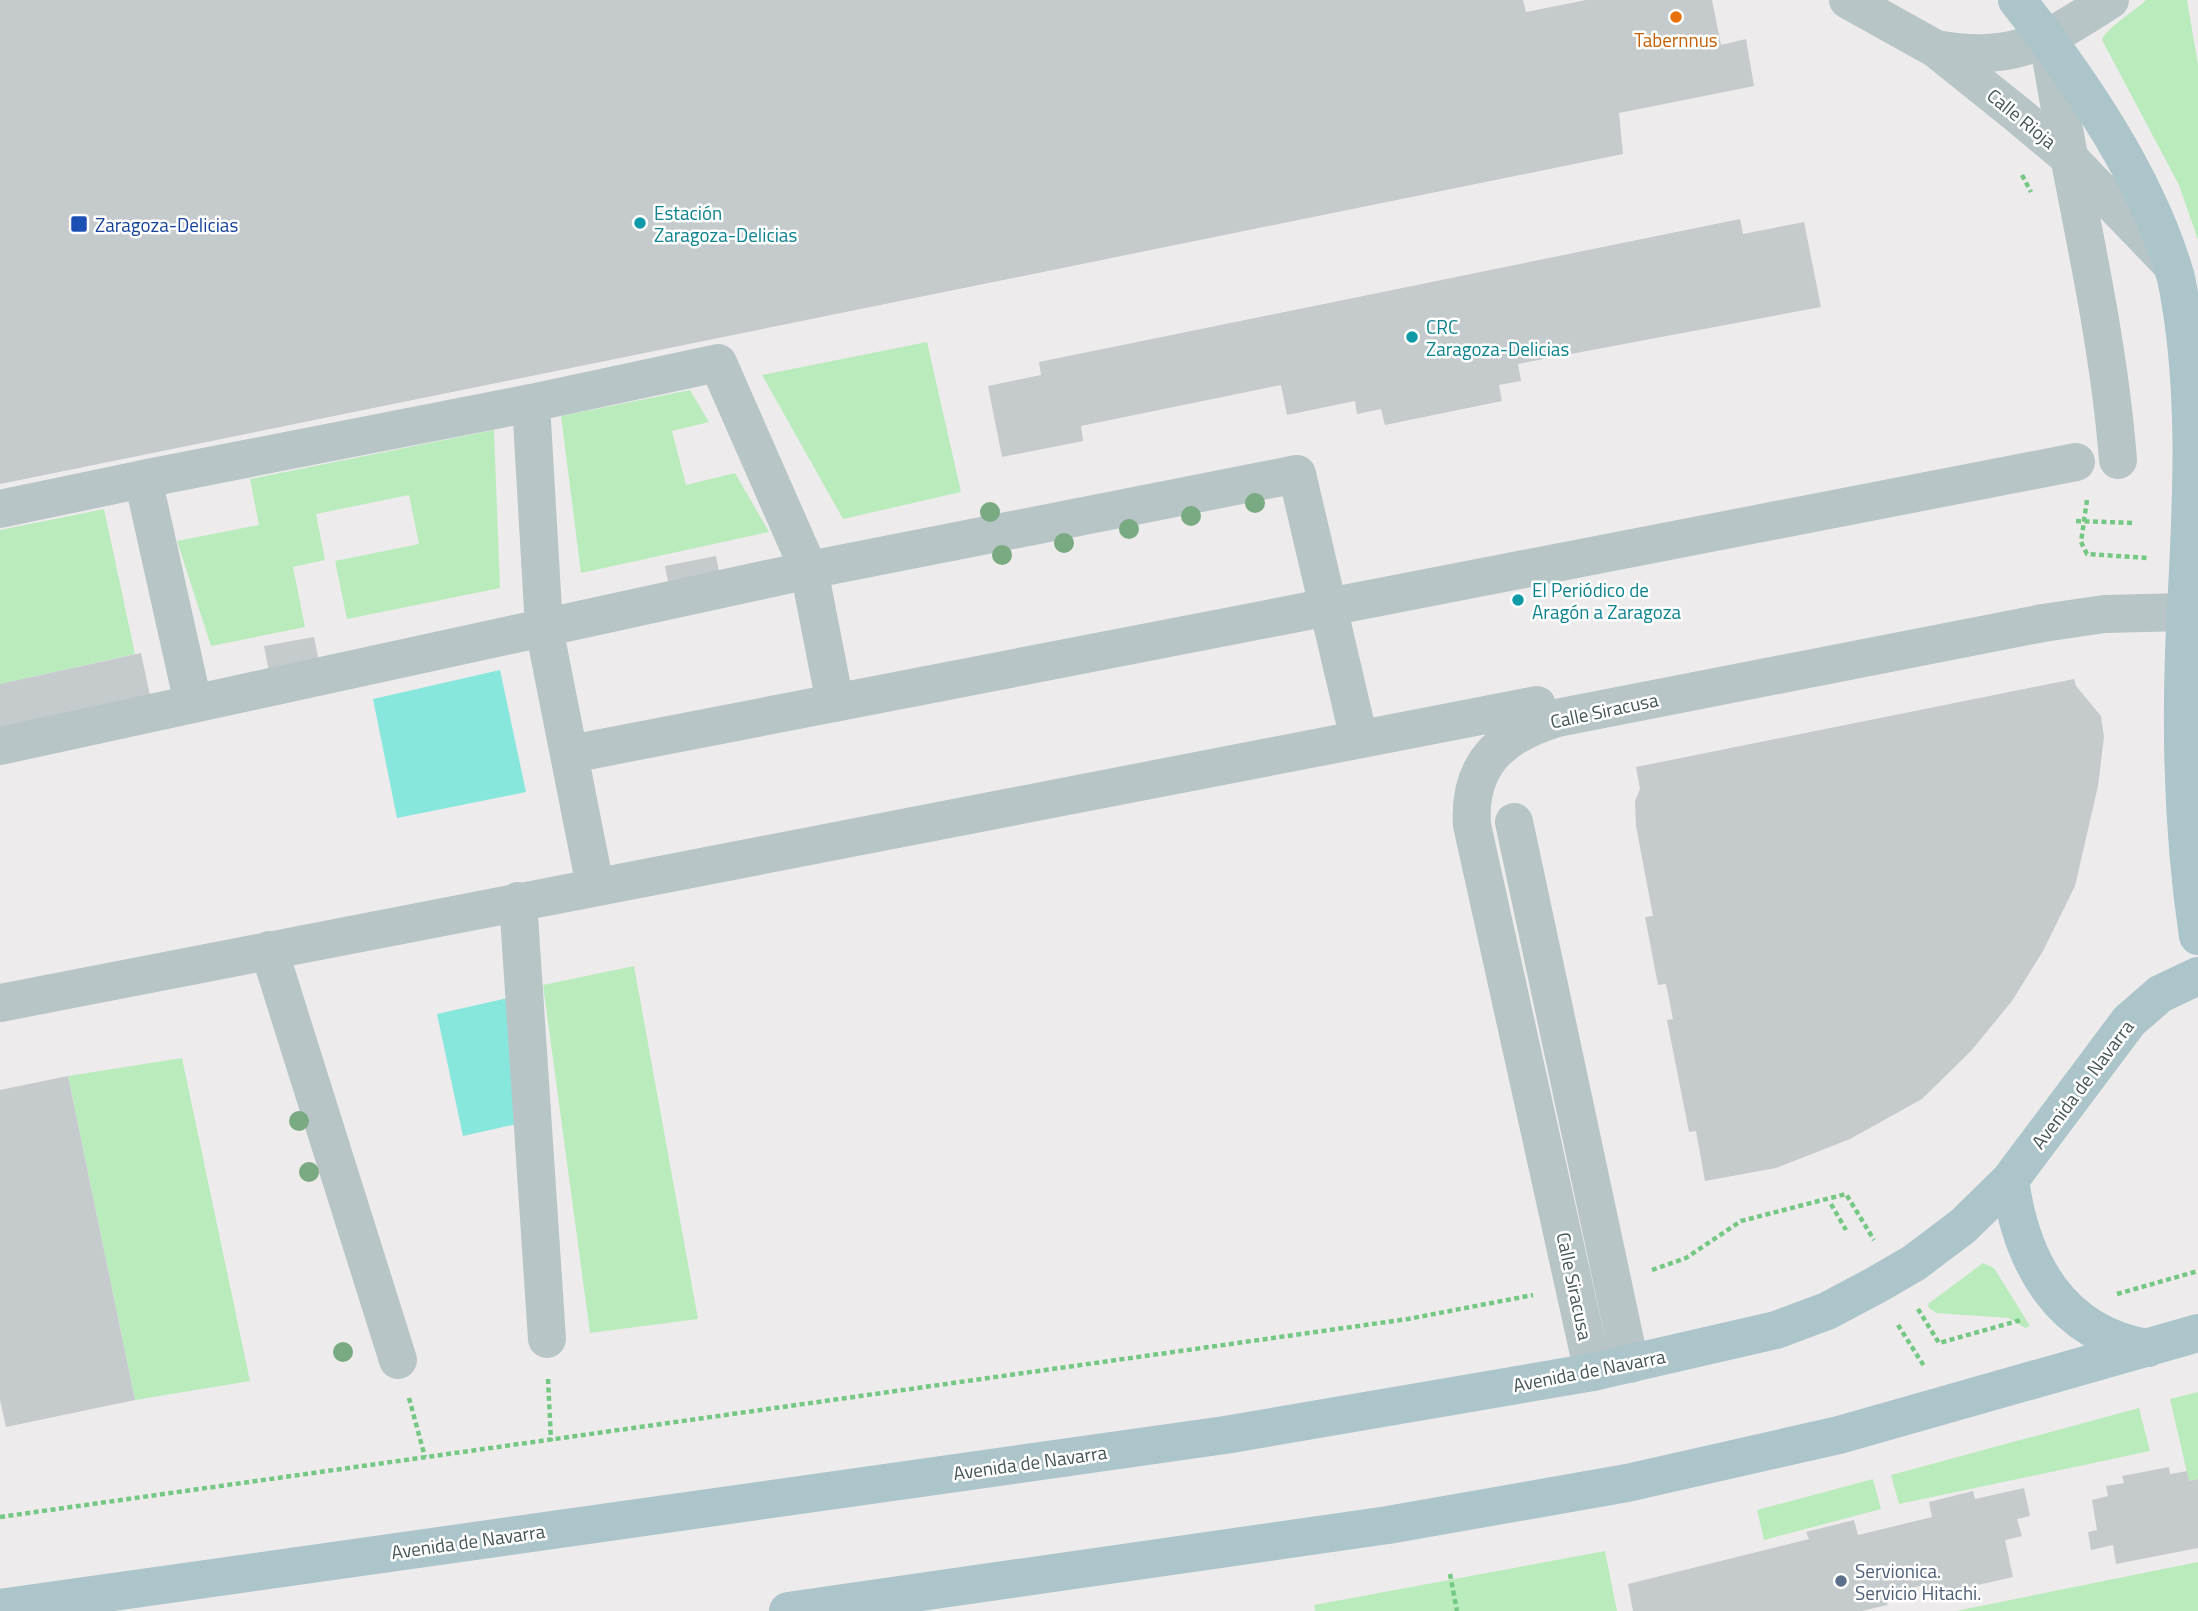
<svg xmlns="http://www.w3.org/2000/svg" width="2198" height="1611" viewBox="0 0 2198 1611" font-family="'Titillium Web',sans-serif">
	<rect width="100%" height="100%" fill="#eeebec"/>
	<!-- green -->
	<path fill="#baebbd" d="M2146,0h41l11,65v175l-19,-55 -77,-145c3,-11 33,-29 44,-40z
		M927,342l34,150 -118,27 -81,-144z
		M690,390l19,32 -37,9 14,54 49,-12 34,59 -188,41 -20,-157z
		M494,430l6,158 -153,31 -12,-58 84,-17 -10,-49 -93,19 9,46 -32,7 12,60 -94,19 -34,-105 82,-16 -9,-46z
		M104,509l31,145 -135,30v-154z
		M634,966l64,353 -108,14 -47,-348z
		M182,1058l68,323 -115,19 -67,-324z
		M1983,1263l11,5 36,58 -5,2 -16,-10 -73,-5 -7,-5 -1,-4z
		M2198,1392v87l-9,2 -19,-82z
		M2139,1408l11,43 -251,53 -8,-29z
		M1873,1479l8,30 -117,31 -7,-30z
		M1605,1551l12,60h-302l-1,-6z
		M2198,1562v49h-242z"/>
	<!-- water -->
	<path fill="#88e7dc" d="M500,670l26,122 -129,26 -24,-119z
		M521,995l5,127 -63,14 -26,-122z"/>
	<!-- building -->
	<path fill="#c5cacd" d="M0,0h1523l3,12 60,-12h126l9,45 25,-6 8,47 -135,27 4,41 -1623,330z
		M1740,219l3,15 61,-12 17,85 -303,57 3,17 -22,4 3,16 -117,24 -4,-16 -24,5 -2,-13 -68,14 -6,-30 -200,41 2,15 -81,16 -14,-71 53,-11 -2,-13z
		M716,556l6,31 -51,10 -6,-31z
		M314,637l6,30 -50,10 -6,-31z
		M141,653l10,47 -151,33v-49z
		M2074,679l2,7 25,30 3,21 -6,49 -23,100 -32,65 -31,50 -41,50 -49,48 -72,40 -74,29 -71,13 -9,-50 -7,1 -22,-112 6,-1 -7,-35 -8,1 -13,-68 8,-1 -17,-90 -1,-25 5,-12 -4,-22z
		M68,1076l67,324 -129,27 -6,-27v-310z
		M2169,1467l1,7 17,-3 2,10 9,-2v69l-82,16 -3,-19 -22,5 -3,-18 9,-2 -5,-30 16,-4 -2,-10 18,-3 -2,-7z
		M2024,1488l6,28 -13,3 5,17 -17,4 8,37 -83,19 -10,-10 -29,7 -4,12 -25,6h-229l-5,-27 181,-45 -3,-7 48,-12 4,15 74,-18 -3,-15 44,-11 2,8z"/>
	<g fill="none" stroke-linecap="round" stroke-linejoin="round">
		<!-- path -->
		<path stroke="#74c883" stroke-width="4.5" stroke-dasharray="5 3.5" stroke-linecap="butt" d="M2022,175l9,17
			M2087,500l-6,42 6,12 61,4
			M2076,521l59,2
			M1831,1204l15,26
			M1652,1270l34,-12 55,-37 105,-27 28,46
			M2117,1294l81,-23
			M1918,1309l21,34 82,-23
			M1898,1325l26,41
			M548,1379l3,62
			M409,1398l16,59
			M0,1517l1408,-198 125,-24
			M1450,1574l7,37"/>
		<!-- minor -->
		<path stroke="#b7c5c7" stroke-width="38" d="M1848,0l88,49 81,65 49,41 106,110
			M2048,39c22,141 59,279 70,421
			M1936,49c80,15 110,-9 174,-49
			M531,403l187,-40 91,207 26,133
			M143,479l388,-76 13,225 51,258
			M0,509l143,-30 50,224
			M0,746l809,-176 488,-96 62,265
			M571,754l1505,-292
			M1514,822l116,542
			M518,901l29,438
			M269,950l129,410
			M0,1003l1537,-298
			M1593,1372l-121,-547c-4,-61 29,-90 85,-107l486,-95 61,-9 82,-2"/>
		<!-- major -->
		<path stroke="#abc5ca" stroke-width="38" d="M2017,0c63,80 131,179 159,278 22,107 16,222 10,331 -6,108 -4,220 12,327
			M2010,1180c11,82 50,154 138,168
			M0,1608l1225,-173 368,-63 183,-42 51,-19 49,-26 38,-22 49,-37 47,-46 119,-159 31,-27 38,-18
			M788,1611l600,-86 239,-42 212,-48 359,-102"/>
	</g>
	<!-- trees -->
	<g fill="#79aa81">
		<circle cx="1255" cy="503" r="10"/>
		<circle cx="990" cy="512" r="10"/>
		<circle cx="1191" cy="516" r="10"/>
		<circle cx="1129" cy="529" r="10"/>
		<circle cx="1064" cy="543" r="10"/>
		<circle cx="1002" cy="555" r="10"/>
		<circle cx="299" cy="1121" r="10"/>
		<circle cx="309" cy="1172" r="10"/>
		<circle cx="343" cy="1352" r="10"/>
	</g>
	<!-- markers -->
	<circle fill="#e8710a" stroke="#fff" stroke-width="2.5" cx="1676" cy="17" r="7"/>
	<g fill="#0f9aa8" stroke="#fff" stroke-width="2.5">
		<circle cx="640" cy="223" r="7"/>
		<circle cx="1412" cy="337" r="7"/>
		<circle cx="1518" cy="600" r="7"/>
	</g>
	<rect fill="#1a4fb4" stroke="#fff" stroke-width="2.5" x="70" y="215" width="18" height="18" rx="3.5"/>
	<circle fill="#5c6f8a" stroke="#fff" stroke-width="2.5" cx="1841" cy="1581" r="7"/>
	<g text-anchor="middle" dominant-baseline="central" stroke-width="5" stroke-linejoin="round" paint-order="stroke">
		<!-- food labels -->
		<g font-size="19" fill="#c56008" stroke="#fff">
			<text x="1676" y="39">Tabernnus</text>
		</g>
		<!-- street labels -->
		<g font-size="19" fill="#455557" stroke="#fff">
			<text transform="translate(2022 118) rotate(39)">Calle Rioja</text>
			<text transform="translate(1604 710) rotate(-12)">Calle Siracusa</text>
			<text transform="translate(2082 1084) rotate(-53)">Avenida de Navarra</text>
			<text transform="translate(1575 1286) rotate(78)">Calle Siracusa</text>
			<text transform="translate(1589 1370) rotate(-11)">Avenida de Navarra</text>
			<text transform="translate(1030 1462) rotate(-8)">Avenida de Navarra</text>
			<text transform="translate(468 1541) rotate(-8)">Avenida de Navarra</text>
		</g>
		<!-- culture labels -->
		<g font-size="19" fill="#0d838f" stroke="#fff" text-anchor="start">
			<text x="654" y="212">Estación<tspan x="654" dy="22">Zaragoza-Delicias</tspan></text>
			<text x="1426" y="326">CRC<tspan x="1426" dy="22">Zaragoza-Delicias</tspan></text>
			<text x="1532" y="589">El Periódico de<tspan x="1532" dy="22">Aragón a Zaragoza</tspan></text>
		</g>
		<!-- transit labels -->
		<g font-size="19" fill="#164399" stroke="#fff" text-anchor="start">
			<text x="95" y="224">Zaragoza-Delicias</text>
		</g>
		<!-- service labels -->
		<g font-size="19" fill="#4e5e75" stroke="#fff" text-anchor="start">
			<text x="1855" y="1570">Servionica.<tspan x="1855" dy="22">Servicio Hitachi.</tspan></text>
		</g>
	</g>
</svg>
